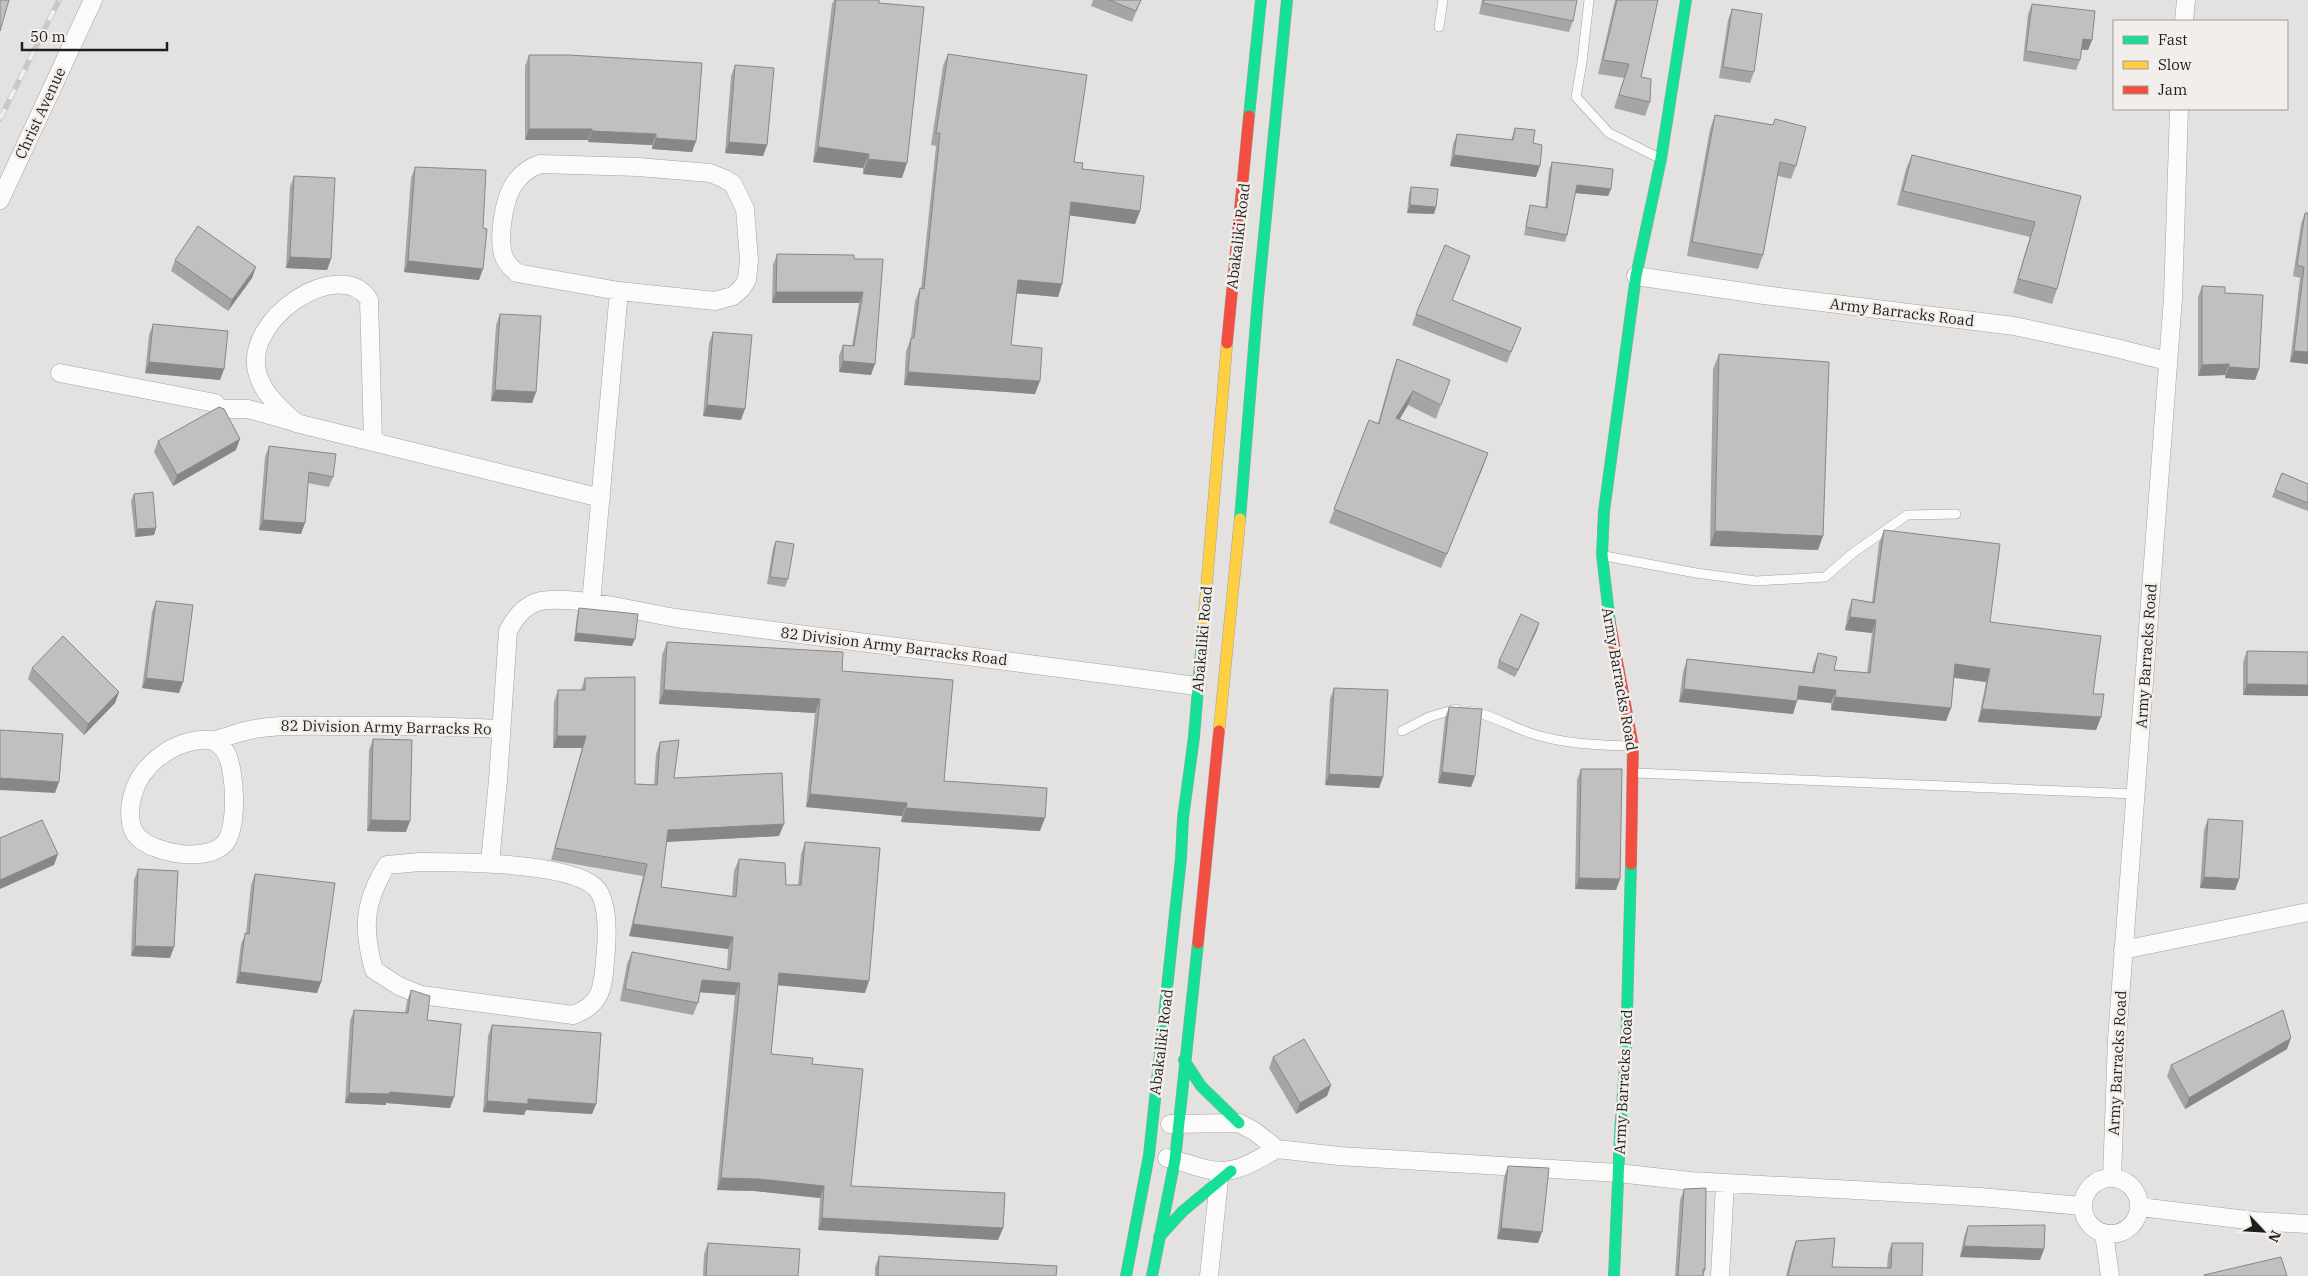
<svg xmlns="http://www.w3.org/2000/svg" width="2308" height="1276" viewBox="0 0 2308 1276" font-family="'IBM Plex Serif',serif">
	<rect width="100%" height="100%" fill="#e4e2e0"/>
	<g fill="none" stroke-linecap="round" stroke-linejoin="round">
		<!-- lane casing -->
		<g stroke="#a4a2a1" stroke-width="10">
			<path id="lane" d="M1589,0l-7,62 -6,35 33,36 50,25
				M1439,27l4,-27
				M1605,556l91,17 60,8 69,-4 28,-24 54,-38 49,-1
				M1472,711c21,5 38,15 58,22 33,11 66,12 100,13
				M1402,731l27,-14 27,-8
				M1636,773l499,21"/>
		</g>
		<!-- street casing -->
		<g stroke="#a4a2a1" stroke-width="19">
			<path id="street" d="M2184,21l2,-21
				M540,164l98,3 72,6 15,6 8,5 12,25 4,51 -2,20 -6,9 -8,7 -18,5 -96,-10 -102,-18c-6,-5 -12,-11 -14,-19 -5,-19 1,-60 15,-75 6,-8 14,-12 22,-15z
				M0,200l93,-200
				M1636,276l128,19 250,31 98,21 55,14
				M60,373l155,30 5,6h28l43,12
				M373,440l-4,-140c-27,-46 -129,19 -111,75 6,20 23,34 38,48l305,75
				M591,603l28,-312
				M214,741c4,3 8,6 11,10 11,17 13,77 0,92 -17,20 -71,11 -87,-6 -10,-9 -9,-31 -5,-43 8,-29 38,-51 67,-54 5,-1 10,1 15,0 13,-3 26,-9 40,-11 27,-5 55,-3 83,-3 54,-1 108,0 163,3
				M420,862c38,0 148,0 175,25 15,14 12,55 10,74 -2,27 -4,44 -32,54l-152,-20 -22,-9 -25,-16c-12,-41 -10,-69 13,-105z
				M490,862l8,-82 10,-149c7,-13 15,-24 29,-29 28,-9 108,11 139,16l521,68
				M2123,950l185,-38
				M1170,1124l69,-1 15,8 23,18 62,7 279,17 72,8 290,16 102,9
				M1167,1158c24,5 47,19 72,10 13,-4 26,-13 38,-19
				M2112,1177l5,-138 56,-741 6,-189
				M2083 1206a28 28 0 1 1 56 0a28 28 0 1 1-56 0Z
				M2140,1207l115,14 53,3
				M2104,1233l6,43
				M1209,1276l10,-96
				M1720,1276l5,-93"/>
		</g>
		<!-- fast casing -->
		<g stroke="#a4a2a1" stroke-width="12">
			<path id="fast" d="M1249,116l12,-116
				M1240,519l18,-221 29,-298
				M1610,623l-8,-68 2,-44 32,-235 25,-117 25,-159
				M1184,1060l17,26 38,37
				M1159,1237l24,-26 48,-40
				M1126,1276l23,-121 32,-297 2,-40 11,-81 9,-109
				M1152,1276l23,-116 23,-217
				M1614,1276l6,-143 6,-81 5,-188"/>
		</g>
		<!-- slow casing -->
		<g stroke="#a4a2a1" stroke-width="12">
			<path id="slow" d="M1203,628l24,-285
				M1219,731l21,-212"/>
		</g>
		<!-- jam casing -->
		<g stroke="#a4a2a1" stroke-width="12">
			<path id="jam" d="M1227,343l22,-227
				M1610,623l23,123 -2,118
				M1198,943l21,-212"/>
		</g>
		<!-- lane -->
		<use href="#lane" stroke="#fbfbfa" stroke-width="9"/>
		<!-- street -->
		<use href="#street" stroke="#fbfbfa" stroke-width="18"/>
		<!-- fast -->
		<use href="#fast" stroke="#16e098" stroke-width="11"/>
		<!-- slow -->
		<use href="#slow" stroke="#ffcf43" stroke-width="11"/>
		<!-- jam -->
		<use href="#jam" stroke="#f24e42" stroke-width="11"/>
		<!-- rail casing -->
		<g stroke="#c9c8c8" stroke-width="5.5">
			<path id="rail" d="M0,119l59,-119"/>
		</g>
		<!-- rail -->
		<use href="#rail" stroke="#f2eeec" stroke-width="4" stroke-dasharray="11" stroke-linecap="butt"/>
	</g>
	<!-- wall -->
	<path fill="#a7a5a4" d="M834,0h45v3l23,175 -39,-4v-6l-50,-6 19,-158z
		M1093,0h48l-9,22 -41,-16z
		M1482,0h95l-4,21 -4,11 -90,-18z
		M1615,0h43l-17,77 9,25 -5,14 -31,-8 10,-30 -26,-4z
		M2032,4l60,36 -4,10h-7l-1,10 -4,10 -53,-9 5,-47z
		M1732,9l22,63 -4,11 -31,-5 9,-58z
		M948,54l126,108 66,49 -5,13 -65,-9 -8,69 -4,13 -42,-4 -5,52 24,49 -131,-9 2,-34 5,-13 4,-37 5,-13 1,1 15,-143 -5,-1 12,-79z
		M529,55l167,86 -4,11 -40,-3v-4l-64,-3v-2h-63v-74z
		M735,65l32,80 -4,11 -38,-3 6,-77z
		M1715,115l58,10 2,-6 21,47 -5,13 -13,-3 -15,79 -5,14 -71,-13 23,-127z
		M1515,128l18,15 3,34 -86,-11 3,-22 4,-10 54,6z
		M1912,155l169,41 -24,93 -5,15 -39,-11 17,-56 -133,-32 9,-36z
		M1552,162l59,27 -3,7 -33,-3 -8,42 -2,7 -41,-7 4,-22 2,-8 15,3 4,-38z
		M415,167l64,113 -75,-8 7,-94z
		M294,176l37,83 -4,11 -41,-2 4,-81z
		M1411,187l25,20 -2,7 -27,-1 2,-19z
		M2305,213l3,151 -18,-2 10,-84 -7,-2 8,-52z
		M777,254l77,5h29l-12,116 -32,-3v-16l4,-11 9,1 7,-43h-87l1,-38z
		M175,260l77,18 -24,33 -57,-40z
		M1466,267l-14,33 69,28 -14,35 -95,-38 4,-11z
		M2202,286l57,83 -4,11 -30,-2v-3l-27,1v-79z
		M500,314l36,78 -4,11 -41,-2 5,-76z
		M153,324l71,45 -4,11 -75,-7 4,-38z
		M713,332l28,88 -38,-4 6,-73z
		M1719,354l99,196 -108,-4 3,-177z
		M1397,359l53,21 -14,39 -28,-14 -8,14 83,48 -42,101 -112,-45 40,-103 9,3 14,-50z
		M158,441l78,9 -63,36 -19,-34z
		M269,446l64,31 -4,10 -21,-4 -7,51 -42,-4 6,-73z
		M2282,473l26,11v27l-36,-14z
		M134,494l22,34 -2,7 -19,2 -4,-36z
		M1884,530l106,92 103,72 8,23 -5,13 -118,-8 8,-40 -32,-4 -3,30 -5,13 -115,-11v-7l-34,-4 -4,15 -114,-12 4,-30 4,-13 125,13 1,-6 5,-13 16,17 33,3 5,-40 -27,-3 3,-18 4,-13 20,3 7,-59z
		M776,541l12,38 -3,8 -18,-3 6,-36z
		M156,601l23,92 -37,-5 10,-76z
		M579,608l53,38 -58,-5 3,-25z
		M1537,630l-22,47 -18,-9 2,-7z
		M667,642l175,29 102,110 96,50 -139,-9 1,-6 -96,-9 9,-94 -156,-9 3,-49z
		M2247,651l61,1v44l-65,-1v-33z
		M32,668l87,24 -4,11 -31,32 -56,-56z
		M585,678l50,106 19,1 2,-31 4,-12 14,36 105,58 -113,6 -5,45 71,9 2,-25 5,-12 47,26h12l3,-31 4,-12 60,151 -87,-8 -7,69 41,10 39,122 152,42 -5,12 -180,-10 2,-32 -66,-7 -37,-1 18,-195 -35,-3 -2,11 -5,12 -73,-14 7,-37 5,-12 95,18 1,-21 -99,-13 14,-60 -92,-16 31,-112h-29l1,-46 4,-12h23z
		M1334,688l49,89 -4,11 -54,-3 5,-86z
		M1449,707l26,69 -4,11 -33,-4 7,-65z
		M373,739l33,93 -39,-1 2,-81z
		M1581,769l39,110 -4,11 -41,-1 2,-109z
		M2208,819l31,60 -4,11 -35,-2 4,-58z
		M138,869l32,89 -39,-2 3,-76z
		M255,874l66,108 -4,11 -81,-10 5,-39 5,-11 5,-48z
		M411,990l16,30 23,88 -64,-5v2l-41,-2 5,-82 4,-11 51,3 2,-12z
		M492,1025l104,79 -4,10 -66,-4 -2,5 -41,-3 5,-76z
		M2287,1049l-102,60 -18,-33 4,-11z
		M1273,1057l58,28 -4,11 -31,18 -27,-46z
		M1508,1166l30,77 -41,-4 7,-62z
		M1684,1189l21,81 -2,6h-28l5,-76z
		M1968,1226l76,23 -4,11 -80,-3 4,-20z
		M1796,1241l36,26 55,1 1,-14 4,-11 30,33h-136l6,-24z
		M708,1243l90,33h-95l1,-22z
		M879,1256l177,20h-181v-9z"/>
	<!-- shaded-wall -->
	<path fill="#888686" d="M2083,39l9,1 -4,10 -8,-1z
		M529,129h63l-4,11h-63z
		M592,131l64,3 -4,11 -64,-3z
		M656,138l40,3 -4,11 -40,-3z
		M729,142l38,3 -4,11 -38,-3z
		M818,147l51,7 -6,14 -50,-6z
		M1454,155l86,11 -4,11 -86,-11z
		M868,159l39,4 -5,15 -39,-4z
		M1577,185l34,4 -3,7 -34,-3z
		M1071,202l69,9 -5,13 -69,-9z
		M1410,205l26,2 -2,7 -27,-1z
		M290,257l41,2 -4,11 -41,-2z
		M408,261l75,8 -4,11 -75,-8z
		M256,267l-4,11 -24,33 4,-11z
		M1018,280l44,4 -4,13 -45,-4z
		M776,292h87l-4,11h-87z
		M2294,351l14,1v12l-18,-2z
		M843,361l32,3 -4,11 -32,-3z
		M149,362l75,7 -4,11 -75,-7z
		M2229,364l-4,11 -27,1 4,-11z
		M2229,367l30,2 -4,11 -30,-2z
		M908,372l132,9 -5,13 -131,-9z
		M495,390l41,2 -4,11 -41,-2z
		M1413,391l-5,14 -17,27 5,-14z
		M707,405l38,4 -4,11 -38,-4z
		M240,439l-4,11 -63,36 4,-11z
		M1488,453l-5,14 -42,101 6,-14z
		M263,520l42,3 -4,11 -42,-4z
		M156,528l-2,7 -19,2 2,-8z
		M1715,531l108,5 -5,14 -108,-4z
		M1850,617l26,3 -4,13 -27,-3z
		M1539,623l-2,7 -22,47 3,-7z
		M576,633l59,6 -3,7 -58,-5z
		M1955,664l35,5 -4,13 -35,-5z
		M146,678l37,4 -4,11 -37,-5z
		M2247,684l61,1v11l-65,-1z
		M1799,686l37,4 -5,13 -37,-4z
		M1684,689l113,12 -4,13 -114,-12z
		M664,690l156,9 -5,14 -156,-9z
		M119,692l-4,11 -31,32 4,-11z
		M1835,697l116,11 -5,13 -115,-11z
		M1982,709l119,8 -5,13 -118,-8z
		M557,736h29l-4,12h-29z
		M1442,772l33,4 -4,11 -33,-4z
		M1329,774l54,3 -4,11 -54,-3z
		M0,778l59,4 -4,11 -55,-3z
		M810,794l97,9 -5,13 -96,-9z
		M906,808l139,10 -5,13 -139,-9z
		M371,820l39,1 -4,11 -39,-1z
		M784,824l-5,12 -115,6 4,-12z
		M58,854l-4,11 -54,24v-9z
		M2204,877l35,2 -4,11 -35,-2z
		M1579,878l41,1 -4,11 -41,-1z
		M633,924l100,13 -5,12 -99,-13z
		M135,946l39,1 -4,11 -39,-2z
		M240,972l81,10 -4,11 -81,-10z
		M779,973l90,8 -4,12 -90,-8z
		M702,980l38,3 -5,12 -38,-3z
		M2291,1038l-4,11 -102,60 4,-11z
		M1331,1085l-4,11 -31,18 4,-11z
		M390,1092l64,5 -4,11 -64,-5v2l-41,-2 4,-10z
		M528,1099l68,5 -4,10 -66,-4 -2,5 -41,-3 4,-11z
		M721,1178l38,1 65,7 -4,12 -66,-7 -37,-1z
		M822,1218l181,10 -5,12 -180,-10z
		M1501,1228l41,4 -4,11 -41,-4z
		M1964,1246l80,3 -4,11 -80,-3z"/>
	<!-- building -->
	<path fill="#c2c0bf" stroke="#888686" d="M0,0h9l-9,31z
		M836,0h43v3l45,4 -17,156 -39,-4 1,-5 -51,-7z
		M1109,0h32l-5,11z
		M1484,0h93l-4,21 -90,-18z
		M1617,0h41l-17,77 10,2 -1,23 -31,-7 10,-31 -26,-4z
		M2032,4l63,7 -3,29 -9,-1 -3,21 -54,-9z
		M1732,9l30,5 -8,58 -31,-5z
		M948,54l139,21 -13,87 9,1 -1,6 62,7 -4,35 -69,-9 -9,82 -44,-4 -7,65 31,3 -2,33 -132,-9 3,-34h3l6,-50 4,1 16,-156h-4z
		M529,55h40l133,8 -6,78 -40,-3v-4l-64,-3v-2h-63z
		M735,65l39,3 -7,77 -38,-3z
		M1715,115l58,10 2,-6 31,8 -10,39 -16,-4 -17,93 -71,-13z
		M1515,128l20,2 -2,13 9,2 -2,21 -86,-11 3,-21 56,6z
		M1912,155l169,41 -24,93 -39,-10 17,-57 -132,-31z
		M1552,162l61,7 -2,20 -34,-4 -10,50 -41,-8 4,-22 17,3z
		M415,167l71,3 -3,58 4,1 -4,40 -75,-8z
		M294,176l41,2 -4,81 -41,-2z
		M1411,187l27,2 -2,18 -26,-2z
		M2305,213h3v139l-14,-1 10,-84 -7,-2z
		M198,226l58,41 -24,33 -57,-40z
		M1445,245l25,11 -18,44 69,28 -10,24 -95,-38z
		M777,254l77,1v4h29l-8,105 -32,-3v-16l11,1 9,-54h-87z
		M2202,286l23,1v6l38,2 -4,74 -30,-2v-3l-27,1z
		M500,314l41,2 -5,76 -41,-2z
		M153,324l75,7 -4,38 -75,-7z
		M713,332l39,3 -7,74 -38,-4z
		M1719,354l110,8 -6,174 -108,-5z
		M1397,359l53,21 -9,25 -28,-14 -17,27 92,35 -41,101 -113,-45 35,-89 10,4z
		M219,407l5,2 16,30 -63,36 -19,-34z
		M269,446l67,8 -3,23 -24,-5 -4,51 -42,-3z
		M2282,473l26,11v19l-33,-13z
		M153,492l3,36 -19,1 -3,-35z
		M1884,530l116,14 -10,78 111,14 -8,58h11l-3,23 -119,-8 8,-40 -35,-5 -4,44 -116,-11 1,-7 -37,-4 -2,15 -113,-12 3,-30 127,14 4,-20 19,4 -3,13 36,3 6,-53 -26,-3 2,-18 22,4z
		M776,541l18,3 -6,35 -18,-2z
		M156,601l37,4 -10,77 -37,-4z
		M579,608l59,6 -3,25 -59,-6z
		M1521,614l18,9 -21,47 -19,-9z
		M63,636l56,56 -31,32 -56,-56z
		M667,642l176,10 -1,19 111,9 -9,101 103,7 -2,30 -139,-10 1,-5 -97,-9 10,-95 -156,-9z
		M2247,651l61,1v33l-61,-1z
		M635,677v107l22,1 3,-43 19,-2 -5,38 108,-5 2,51 -116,6 -7,57 75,10 3,-38 46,4 1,22h15l4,-43 75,6 -11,133 -90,-8 -8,81 42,4 -1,6 51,5 -12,117 154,7 -2,35 -181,-10 2,-32 -65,-7 -38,-1 19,-195 -38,-3 -4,23 -73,-14 7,-37 98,18 3,-33 -100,-13 14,-60 -92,-16 31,-112h-29l1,-46h27v-12z
		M1334,688l54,2 -5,87 -54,-3z
		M1449,707l33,2 -7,67 -33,-4z
		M0,730l63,4 -4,48 -59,-4z
		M373,739l39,1 -2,81 -39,-1z
		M1581,769h41l-2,110 -41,-1z
		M2208,819l35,2 -4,58 -35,-2z
		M42,820l16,34 -58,26v-42z
		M138,869l40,2 -4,76 -39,-1z
		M255,874l80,9 -14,99 -81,-10 5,-39 4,1z
		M411,990l19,6 -3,24 34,4 -7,73 -64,-5 -1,2 -40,-1 5,-83 54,3z
		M2283,1010l8,28 -102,60 -18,-33z
		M492,1025l109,8 -5,71 -68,-5v5l-41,-3z
		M1304,1039l27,46 -31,18 -27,-46z
		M1508,1166l41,2 -7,64 -41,-4z
		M1706,1188l-1,82 -2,-1v7h-25l6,-87z
		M2045,1225l-1,24 -80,-3 4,-20z
		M1835,1238l-3,29 59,1 1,-25h31l-1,33h-134l8,-35z
		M708,1243l92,6 -2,27h-92z
		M879,1256l178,10 -1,10h-178z
		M2281,1257l6,19h-83v-1z"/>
	<g text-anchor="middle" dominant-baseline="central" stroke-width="5" stroke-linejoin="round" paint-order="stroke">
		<!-- street labels -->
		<g font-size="15" fill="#201e1d" stroke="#f2eeec">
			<text transform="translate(40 113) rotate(-65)">Christ Avenue</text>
			<text transform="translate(1238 236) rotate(-83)">Abakaliki Road</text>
			<text transform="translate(1902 312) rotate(7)">Army Barracks Road</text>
			<text transform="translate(1202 639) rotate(-85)">Abakaliki Road</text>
			<text transform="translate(894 646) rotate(7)">82 Division Army Barracks Road</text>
			<text transform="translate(2146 656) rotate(-86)">Army Barracks Road</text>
			<text transform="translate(1620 679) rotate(80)">Army Barracks Road</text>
			<text transform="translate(386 727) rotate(1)">82 Division Army Barracks Ro</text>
			<text transform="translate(1161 1042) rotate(-83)">Abakaliki Road</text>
			<text transform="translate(2117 1063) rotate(-87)">Army Barracks Road</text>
			<text transform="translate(1623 1082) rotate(-87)">Army Barracks Road</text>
		</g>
	</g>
	<!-- legend -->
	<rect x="2113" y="20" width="175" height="90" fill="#f2eeec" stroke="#9e9b99"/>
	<rect x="2123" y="36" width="25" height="8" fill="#16e098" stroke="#9e9b99"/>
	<text x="2158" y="45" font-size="15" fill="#201e1d">Fast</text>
	<rect x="2123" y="61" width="25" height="8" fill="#ffcf43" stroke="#9e9b99"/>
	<text x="2158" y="70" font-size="15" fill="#201e1d">Slow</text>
	<rect x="2123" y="86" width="25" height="8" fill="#f24e42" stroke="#9e9b99"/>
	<text x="2158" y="95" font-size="15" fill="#201e1d">Jam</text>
	<!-- north arrow -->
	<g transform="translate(2263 1231) rotate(115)" stroke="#f2eeec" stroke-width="4" paint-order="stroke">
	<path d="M0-4L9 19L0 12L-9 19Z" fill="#201e1d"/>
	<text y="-8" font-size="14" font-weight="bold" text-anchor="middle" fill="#201e1d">N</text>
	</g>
	<!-- scale -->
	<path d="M22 42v8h145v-8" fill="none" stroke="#201e1d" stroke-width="2.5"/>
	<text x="30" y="42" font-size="15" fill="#201e1d" stroke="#f2eeec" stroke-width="4" paint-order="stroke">50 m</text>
</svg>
